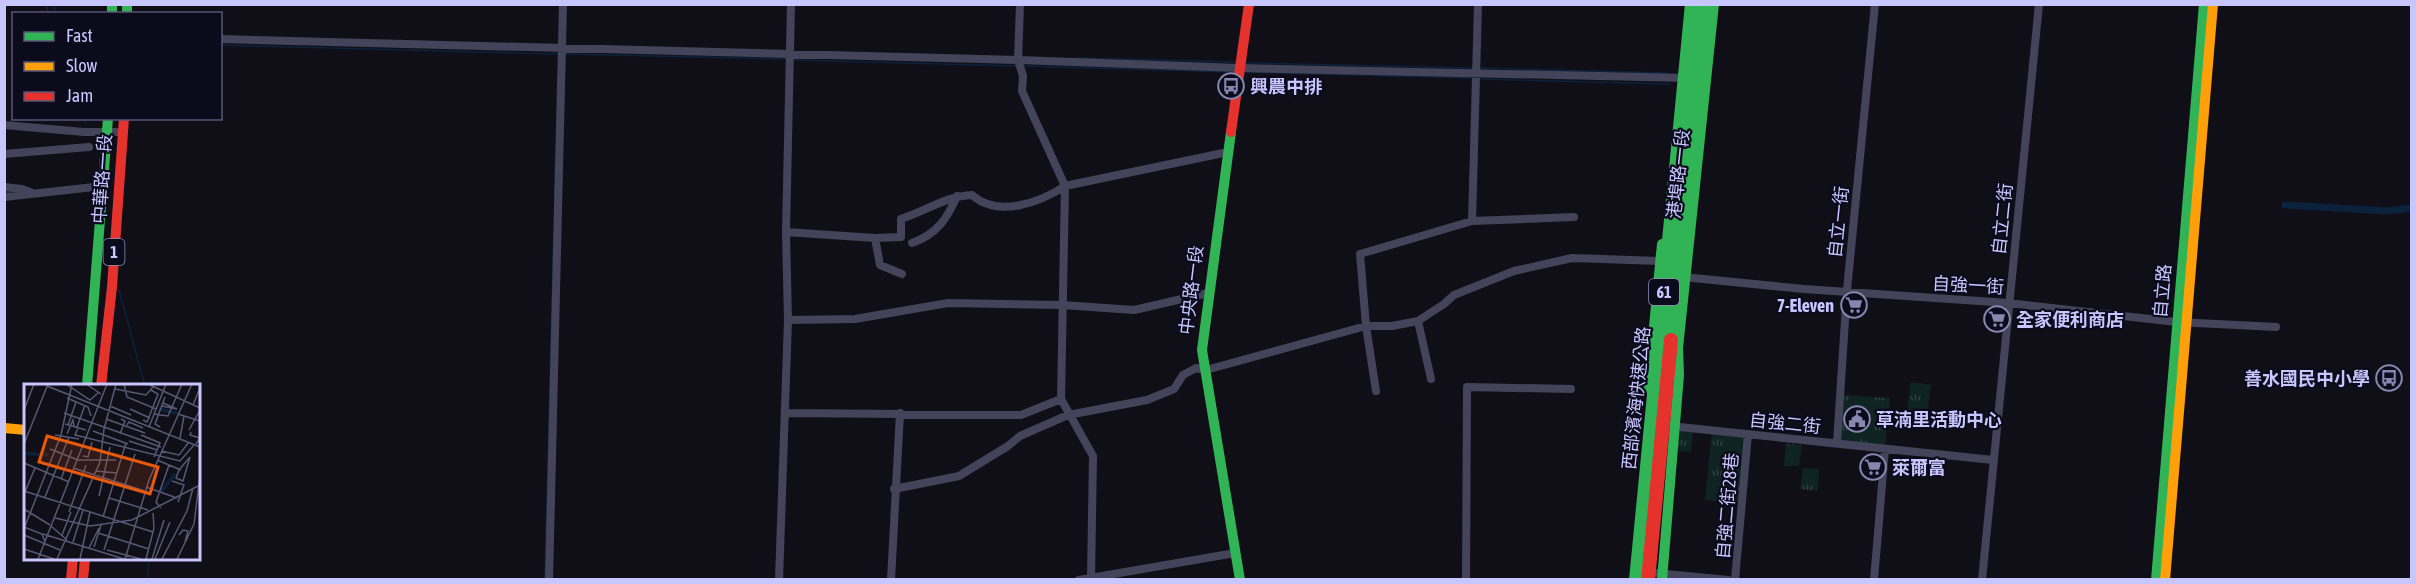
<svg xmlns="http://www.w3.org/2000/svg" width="2416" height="584" viewBox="0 0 2416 584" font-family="'Asap Condensed','Noto Sans TC',sans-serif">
	<defs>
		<pattern id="grass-tufts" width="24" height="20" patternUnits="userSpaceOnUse" patternTransform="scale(1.5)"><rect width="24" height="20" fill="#0e2322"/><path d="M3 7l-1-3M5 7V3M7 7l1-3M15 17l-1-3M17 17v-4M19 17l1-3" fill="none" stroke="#304143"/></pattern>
	</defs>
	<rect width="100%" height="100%" fill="#100f18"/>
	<!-- grass -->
	<path fill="url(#grass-tufts)" d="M1911,382l20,3 -6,43 -20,-2z
		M1841,395l49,3 -5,51 -48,-6z
		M1675,426l18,2 -2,24 -18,-1z
		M1712,431l36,3 -7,70 -36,-4z
		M1786,444l16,1 -3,21h-15z
		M1803,468l16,1 -1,22 -18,-2z"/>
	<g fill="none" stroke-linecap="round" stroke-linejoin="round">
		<!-- stream -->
		<path stroke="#0b223d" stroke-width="1.5" d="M46,4l2,10
			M53,4l3,10
			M220,45l338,9
			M566,54l220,5
			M1076,58l160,4
			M794,60l223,6
			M1244,63l229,5
			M1022,66l211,6
			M1478,68l188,5
			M1244,72l229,6
			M1478,79l191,5
			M75,118l1,3
			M84,118l2,6
			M119,290l26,96
			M147,580l2,-22
			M545,580l11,-434"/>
		<!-- canal -->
		<path stroke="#0b223d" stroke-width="7" d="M2285,205l102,6 25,-3"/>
		<!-- street -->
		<path stroke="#434459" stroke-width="8" d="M1020,4l-2,56 5,16 -1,15 43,95 -4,213 32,57 -2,124
			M220,39l798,21 222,8 447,10
			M4,125l80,7h39
			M4,154l85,-7
			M4,187l18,2 10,4
			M4,197l99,-11
			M1472,221l6,-217
			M786,232l89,6 26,-1v-18c25,-8 45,-23 71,-24 26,23 67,8 93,-9l163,-34
			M875,238l5,27 22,9
			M912,243c25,-9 35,-24 45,-47
			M1683,277l121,12 204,14 169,19 99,5
			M788,320l67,-1 93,-16 114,2 72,5 74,-17
			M1418,321l13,58
			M1376,391l-10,-65 -6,-72 112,-33 102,-4
			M785,413l236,2 40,-16
			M1670,426l323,34
			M1837,443l10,-153 28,-286
			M894,489l65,-13 49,-30 12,-10 48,-21 79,-15 27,-11 9,-14 13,-7 10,2 160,-44h26l26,-5 26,-17 10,-9 60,-24 58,-13 88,3
			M1645,572l83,8
			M549,580l14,-576
			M779,580l9,-260 -2,-88 5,-228
			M891,580l9,-167
			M1079,580l156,-27
			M1466,580l1,-193 104,2
			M1735,580l13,-146
			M1874,580l11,-131
			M1982,580l57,-576"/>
		<!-- fast -->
		<path stroke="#30b455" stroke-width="10" d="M112,4v10
			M127,4v10
			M1231,132l-29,218 38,230
			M87,386l21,-268
			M1648,389l14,-145
			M1662,580l17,-205 -1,-27 36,-344
			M2156,580l48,-576"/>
		<!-- slow -->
		<path stroke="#ff9f0a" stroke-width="10" d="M4,428l22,2
			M2165,580l48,-576"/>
		<!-- jam -->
		<path stroke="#e5322d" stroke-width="10" d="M1231,132l18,-128
			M101,386l11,-99 12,-169
			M71,580l2,-22
			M83,580l2,-22"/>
		<!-- fast-bridge -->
		<path stroke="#30b455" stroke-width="14" d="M1671,340l32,-336
			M1636,580l56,-576"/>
		<!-- jam-bridge -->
		<path stroke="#e5322d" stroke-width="14" d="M1648,580l23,-240"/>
	</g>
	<!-- icons -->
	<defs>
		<g id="bus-ring" transform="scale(1.35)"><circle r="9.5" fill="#0c0b1c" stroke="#8786ae" stroke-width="1.5"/><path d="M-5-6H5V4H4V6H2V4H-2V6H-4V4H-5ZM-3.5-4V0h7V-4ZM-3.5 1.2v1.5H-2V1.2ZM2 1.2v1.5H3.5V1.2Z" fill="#8786ae"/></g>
		<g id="supermarket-ring" transform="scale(1.35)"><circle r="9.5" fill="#0c0b1c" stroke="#8786ae" stroke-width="1.5"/><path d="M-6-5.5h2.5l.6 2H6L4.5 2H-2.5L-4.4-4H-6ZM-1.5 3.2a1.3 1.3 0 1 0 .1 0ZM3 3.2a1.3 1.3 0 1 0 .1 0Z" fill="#8786ae"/></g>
		<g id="civic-ring" transform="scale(1.35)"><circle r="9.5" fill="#0c0b1c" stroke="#8786ae" stroke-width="1.5"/><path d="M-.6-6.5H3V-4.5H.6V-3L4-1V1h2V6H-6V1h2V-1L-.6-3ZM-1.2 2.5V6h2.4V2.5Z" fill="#8786ae"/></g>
	</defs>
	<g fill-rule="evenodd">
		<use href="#bus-ring" x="1231" y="86"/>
		<use href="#supermarket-ring" x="1854" y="305"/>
		<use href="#supermarket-ring" x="1997" y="319"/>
		<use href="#bus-ring" x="2389" y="378"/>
		<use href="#civic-ring" x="1857" y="419"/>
		<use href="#supermarket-ring" x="1873" y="467"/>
	</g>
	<g text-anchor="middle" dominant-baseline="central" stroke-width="4.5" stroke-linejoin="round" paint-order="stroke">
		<!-- shield labels -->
		<g fill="#0c0b1c" stroke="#8f8ebb" stroke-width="1.5">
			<rect x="103.5" y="239" width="21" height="26" rx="4.5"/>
			<rect x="1649" y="279" width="30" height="26" rx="4.5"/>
		</g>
		<g font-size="16" font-weight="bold" fill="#c7c6ff">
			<text x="114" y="252">1</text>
			<text x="1664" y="292">61</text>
		</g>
		<!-- poi labels -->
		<g font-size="18" font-weight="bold" fill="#c7c6ff" stroke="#0c0b1c" text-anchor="start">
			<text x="1250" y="86">興農中排</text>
			<text x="1834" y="305" text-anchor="end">7-Eleven</text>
			<text x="2016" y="319">全家便利商店</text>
			<text x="2370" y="378" text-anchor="end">善水國民中小學</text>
			<text x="1876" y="419">草湳里活動中心</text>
			<text x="1892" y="467">萊爾富</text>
		</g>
		<!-- street labels -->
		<g font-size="18" fill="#c7c6ff" stroke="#0c0b1c">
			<text transform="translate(1678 174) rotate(-84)">港埠路一段</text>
			<text transform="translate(102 179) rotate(-86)">中華路一段</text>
			<text transform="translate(2002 219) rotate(-84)">自立二街</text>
			<text transform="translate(1838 222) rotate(-84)">自立一街</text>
			<text transform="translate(1968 285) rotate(3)">自強一街</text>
			<text transform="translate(1191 290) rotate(-83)">中央路一段</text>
			<text transform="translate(2162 291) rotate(-85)">自立路</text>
			<text transform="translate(1636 398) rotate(-84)">西部濱海快速公路</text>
			<text transform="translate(1785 423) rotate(6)">自強二街</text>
			<text transform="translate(1727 506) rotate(-85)">自強二街28巷</text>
		</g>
	</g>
	<!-- overview -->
	<g transform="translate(24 384)">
		<rect width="176" height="176" fill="#100f18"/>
		<path fill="none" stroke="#0b223d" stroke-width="3" d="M135,25l20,5M0,69l24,2M137,108l14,-18"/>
		<path fill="none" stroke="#595874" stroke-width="1.5" d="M42,0l24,16 8,-7M62,0l15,10M100,0l3,13 29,12M124,0l52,24M23,2l153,61M91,5l31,6 7,-8M43,14l21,9 3,9M169,21l7,-17M86,22l21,9M138,22l15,3 -14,-6M106,25l20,9M0,26l10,-26M40,29l97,34M130,30l14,2 14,-32M154,30l22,7M82,35l39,14M119,36l4,2 11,-28 -7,-4M41,40l21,6M44,41l8,-23M103,41l2,-3 14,6M53,43l8,-22M125,43l17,-43M136,43l-5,-3 10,-27M54,44l-3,7 105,26 14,-16M165,46l11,-20M69,47l35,13M167,48l-1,3 10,3 -4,6M43,50l6,-14 1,6M96,50l5,-13 -4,-2M31,51l24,4M117,51l19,8 -6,14M156,54l4,-22M105,57l28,9M0,60l24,-60M26,65l28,11M137,67l18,4 10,-13M59,72l5,1 4,-15M166,73l-7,24 -7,-3 3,-8zM53,76h39M133,76l24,10M0,79l45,19M49,84l75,24M72,87l21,2M37,95l11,-29M148,97l12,4 -6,17M122,103l31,11M0,107l129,41M1,108l10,-24M75,112l11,-49M21,113l24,-60M85,114l39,12M137,124l-5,-6 13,-37M0,125l26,16M45,128l17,-47M79,133l23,-74M31,134l35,8 42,-6 68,-35M1,142l36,-91 11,-51M27,142l16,14M0,143l18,7 3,8M74,149l51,16M19,150l81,25M0,151l36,15M38,151l9,-23M155,151l4,-5 5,1 -3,11M49,158l10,-32M70,163l7,-22M65,164l10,-20M0,165l30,10M80,166l31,-96M83,166l34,9M14,175l69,-175M33,175l43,-97 4,-33 12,-45M56,175l10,-47M101,175l24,-79 43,-96M122,175l8,-31 -1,-15M128,175l12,-39M131,175l15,-37M138,175l25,-48 6,-23M153,175l17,-35 6,-48"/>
		<path fill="#e8590c" fill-opacity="0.15" stroke="#e8590c" stroke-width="3" d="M23,52l111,31 -8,27 -111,-32z"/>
		<rect width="176" height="176" fill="none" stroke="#c7c6ff" stroke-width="3"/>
	</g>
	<!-- border -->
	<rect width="2416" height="584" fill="none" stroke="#c7c6ff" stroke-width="12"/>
	<!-- legend -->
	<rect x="12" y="12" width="210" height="108" fill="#0c0b1c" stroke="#575677" stroke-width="1.5"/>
	<rect x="24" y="32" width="30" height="9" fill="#30b455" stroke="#575677" stroke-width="1.5"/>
	<text x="66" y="42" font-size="18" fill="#c7c6ff">Fast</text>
	<rect x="24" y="62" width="30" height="9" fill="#ff9f0a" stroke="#575677" stroke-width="1.5"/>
	<text x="66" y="72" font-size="18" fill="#c7c6ff">Slow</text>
	<rect x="24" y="92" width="30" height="9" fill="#e5322d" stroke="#575677" stroke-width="1.5"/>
	<text x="66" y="102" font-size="18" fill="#c7c6ff">Jam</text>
</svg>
